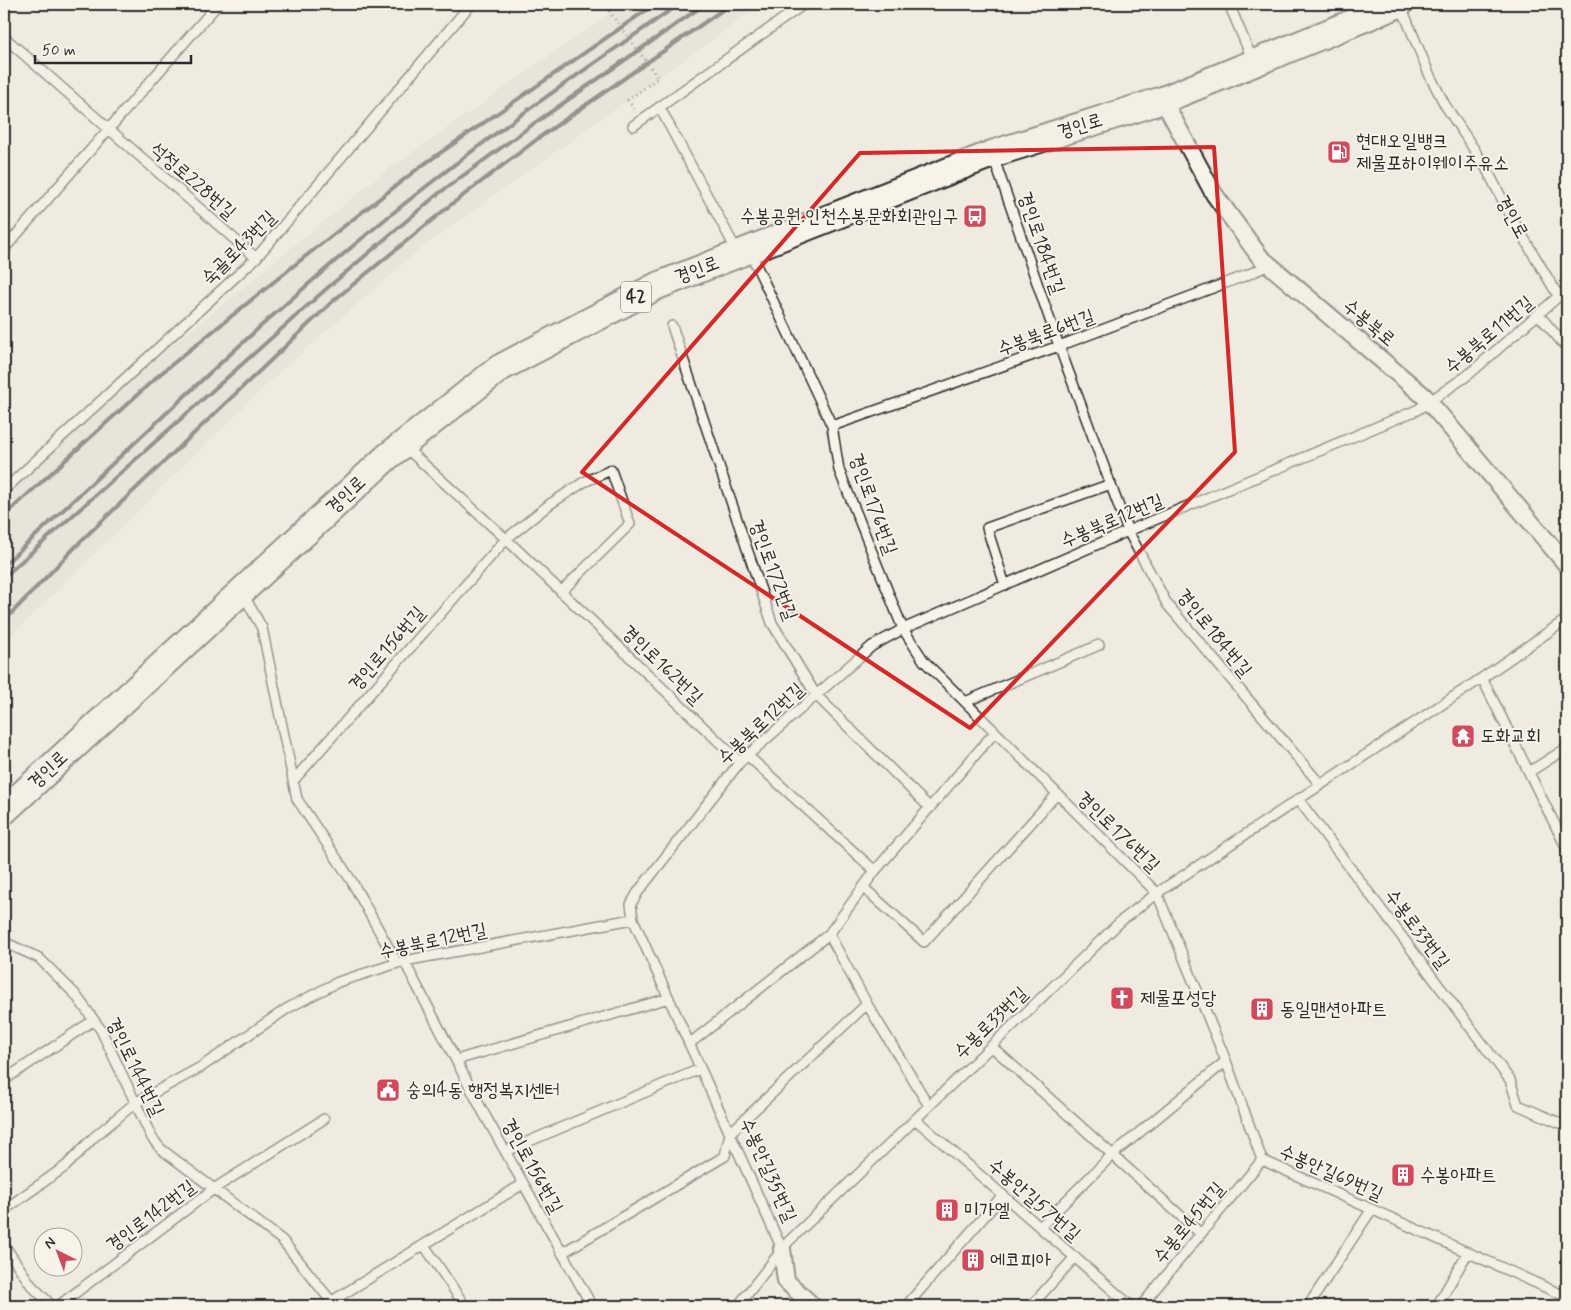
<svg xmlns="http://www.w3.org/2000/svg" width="1571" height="1310" viewBox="0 0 1571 1310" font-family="Mynerve,'Poor Story',sans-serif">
	<rect width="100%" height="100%" fill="#efebe0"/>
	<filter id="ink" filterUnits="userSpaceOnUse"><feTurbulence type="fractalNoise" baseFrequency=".02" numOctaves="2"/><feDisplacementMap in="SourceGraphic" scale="10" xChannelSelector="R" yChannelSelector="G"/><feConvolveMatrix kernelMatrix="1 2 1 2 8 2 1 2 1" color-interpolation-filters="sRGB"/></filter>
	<g filter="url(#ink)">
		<!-- built -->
		<path fill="#dedbd1" d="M623,4h139l-341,244 -150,132 -267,263v-149l120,-109 255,-209z"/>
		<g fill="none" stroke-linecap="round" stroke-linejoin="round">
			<!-- service casing -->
			<g stroke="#2b2b2b" stroke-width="12">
				<path id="service" d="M1229,4l24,57
					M1401,6l29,70 15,29 40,61 28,54 46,77
					M4,37l252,221
					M660,108l78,145
					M633,126l171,-122
					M993,156l66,190 69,185 39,73 153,180
					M4,249l214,-245
					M750,252l82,174 7,44 64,159 21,32 233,232 69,168 36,99 305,137
					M1538,314l29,34
					M672,326l100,297 44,72 114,113
					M832,426l227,-80 188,-71 22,-10
					M404,446l102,93 234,223
					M4,490l252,-232 215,-254
					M1005,585l-18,-57 124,-44
					M243,594l19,34 35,171 54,81 46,83
					M1482,678l85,171
					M965,702l134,-57
					M747,755l128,116
					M1529,772l38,-24
					M293,781l213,-242 44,-35 34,-22 27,-12 19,54 -69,68
					M1298,799l212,281 8,25 49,21
					M863,887l61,55 132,-147
					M829,934l38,70 62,102
					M4,942l35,16 36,36 26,36 51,108 9,11 121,91 53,66
					M404,961l78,149 110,196
					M689,1044l140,-110 46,-63 120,-139
					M991,1046l210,188
					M456,1060l213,-62
					M4,1080l90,-60
					M915,1119l216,187
					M506,1151l194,-82
					M4,1210l62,-44 27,-28 42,-35 66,-36 87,-59 50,-26 66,-21 229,-42
					M1040,1227l72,-72 114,-94
					M4,1245l27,40 21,21
					M424,1245l41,61
					M782,1249l-149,-330 -2,-15 7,-12 102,-130 132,-116 31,-17 225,-98 289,-121 51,-35 99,-86
					M562,1253l163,-97 5,-23 137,-129
					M332,1301l191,-117
					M58,1306l157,-118 109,-69
					M738,1306l50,-64 333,-321 36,-28 325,-215 85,-59
					M906,1306l97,-111
					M1031,1306l44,-49
					M1141,1306l121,-146
					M1308,1306l64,-97
					M1437,1306l31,-54"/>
			</g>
			<!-- minor casing -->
			<g stroke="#2b2b2b" stroke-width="20">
				<path id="minor" d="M1163,100l51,94 46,63 164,139 143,169
					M782,1249l4,32 27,25"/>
			</g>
			<!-- primary casing -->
			<g stroke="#2b2b2b" stroke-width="30">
				<path id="primary" d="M4,811l383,-354 113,-89 157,-82 335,-132 171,-54 236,-96"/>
			</g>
			<!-- path -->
			<path stroke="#2b2b2b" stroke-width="3" stroke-dasharray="1 4" stroke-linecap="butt" d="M609,11l10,-7
				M634,109l-6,-9 30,-22"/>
			<!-- service -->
			<use href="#service" stroke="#f7f3e8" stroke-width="9"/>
			<!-- minor -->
			<use href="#minor" stroke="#f7f3e8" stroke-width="16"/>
			<!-- primary -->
			<use href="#primary" stroke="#f7f3e8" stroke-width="26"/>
			<!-- rail -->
			<path stroke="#2b2b2b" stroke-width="4" d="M4,516l155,-141 143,-116 118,-92 235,-163
				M4,565c140,-129 277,-266 428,-383 80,-63 164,-120 247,-178
				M4,577l321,-287 113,-96 94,-69 173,-121
				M4,621l79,-82 250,-238 115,-94 92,-70 191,-133"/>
			<!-- path-bridge -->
			<path stroke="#2b2b2b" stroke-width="3" stroke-dasharray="1 4" stroke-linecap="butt" d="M609,11l49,67"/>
		</g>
	</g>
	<!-- marked area -->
	<path d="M0 0H1571V1310H0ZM1214,147l21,305 -265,276 -388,-256 278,-319z" fill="#efebe0" fill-opacity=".55" fill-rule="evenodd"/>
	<path fill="none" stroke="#d62828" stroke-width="4" stroke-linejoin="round" d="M1214,147l21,305 -265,276 -388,-256 278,-319z"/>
	<!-- icons -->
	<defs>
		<g id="fuel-square" transform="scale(1.25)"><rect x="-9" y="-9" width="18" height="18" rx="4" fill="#d1495b" stroke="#f7f3e8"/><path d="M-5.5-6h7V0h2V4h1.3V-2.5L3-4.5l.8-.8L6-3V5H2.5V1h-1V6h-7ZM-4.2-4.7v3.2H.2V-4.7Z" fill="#fff"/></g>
		<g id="bus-square" transform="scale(1.25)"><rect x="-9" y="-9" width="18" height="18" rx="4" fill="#d1495b" stroke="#f7f3e8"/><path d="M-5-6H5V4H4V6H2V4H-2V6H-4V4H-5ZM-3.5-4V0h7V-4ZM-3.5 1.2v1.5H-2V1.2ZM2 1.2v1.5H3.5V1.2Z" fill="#fff"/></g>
		<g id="temple-square" transform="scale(1.25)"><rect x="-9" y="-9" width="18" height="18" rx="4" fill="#d1495b" stroke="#f7f3e8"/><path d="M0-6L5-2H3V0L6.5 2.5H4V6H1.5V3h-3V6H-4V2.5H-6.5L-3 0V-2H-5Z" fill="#fff"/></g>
		<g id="church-square" transform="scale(1.25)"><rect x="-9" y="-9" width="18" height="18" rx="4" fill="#d1495b" stroke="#f7f3e8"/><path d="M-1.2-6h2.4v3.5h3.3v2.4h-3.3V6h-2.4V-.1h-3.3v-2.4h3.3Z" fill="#fff"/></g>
		<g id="building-square" transform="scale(1.25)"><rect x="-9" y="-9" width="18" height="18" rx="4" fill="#d1495b" stroke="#f7f3e8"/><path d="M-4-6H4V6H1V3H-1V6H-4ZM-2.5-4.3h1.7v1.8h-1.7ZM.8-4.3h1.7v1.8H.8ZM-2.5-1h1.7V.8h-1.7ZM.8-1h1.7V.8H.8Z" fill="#fff"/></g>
		<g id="civic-square" transform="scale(1.25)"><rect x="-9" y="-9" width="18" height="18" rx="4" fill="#d1495b" stroke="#f7f3e8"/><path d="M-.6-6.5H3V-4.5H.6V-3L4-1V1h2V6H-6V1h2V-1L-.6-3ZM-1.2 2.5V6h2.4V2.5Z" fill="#fff"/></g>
	</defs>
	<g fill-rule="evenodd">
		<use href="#fuel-square" x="1339" y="152"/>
		<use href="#bus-square" x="975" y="216"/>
		<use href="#temple-square" x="1463" y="736"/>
		<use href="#church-square" x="1122" y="998"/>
		<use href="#building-square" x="1262" y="1009"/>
		<use href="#civic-square" x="388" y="1090"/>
		<use href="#building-square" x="1403" y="1175"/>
		<use href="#building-square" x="947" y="1210"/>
		<use href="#building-square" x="973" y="1260"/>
	</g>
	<g text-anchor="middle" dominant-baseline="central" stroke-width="4" stroke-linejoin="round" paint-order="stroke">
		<!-- shield labels -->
		<rect fill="#f7f3e8" stroke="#686764" stroke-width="1" x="621" y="281.5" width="30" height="31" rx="4"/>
		<g font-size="18" font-weight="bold" fill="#2b2b2b">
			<text x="636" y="297">42</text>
		</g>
		<!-- street labels -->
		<g font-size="19" fill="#2b2b2b" stroke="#f7f3e8">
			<text transform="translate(1080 126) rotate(-17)">경인로</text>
			<text transform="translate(193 181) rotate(41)">석정로228번길</text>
			<text transform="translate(1512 217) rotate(61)">경인로</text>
			<text transform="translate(1041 243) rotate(71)">경인로184번길</text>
			<text transform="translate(239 248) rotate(-45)">숙골로43번길</text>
			<text transform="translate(697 270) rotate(-21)">경인로</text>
			<text transform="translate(1369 323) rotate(40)">수봉북로</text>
			<text transform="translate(1046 333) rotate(-20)">수봉북로6번길</text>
			<text transform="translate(1489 335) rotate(-40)">수봉북로11번길</text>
			<text transform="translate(346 495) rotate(-43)">경인로</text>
			<text transform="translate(873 504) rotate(70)">경인로176번길</text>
			<text transform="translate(1112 521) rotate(-23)">수봉북로12번길</text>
			<text transform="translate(773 570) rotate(70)">경인로172번길</text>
			<text transform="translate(1214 633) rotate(51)">경인로184번길</text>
			<text transform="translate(387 649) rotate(-49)">경인로156번길</text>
			<text transform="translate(662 665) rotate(44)">경인로162번길</text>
			<text transform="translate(761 724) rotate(-43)">수봉북로12번길</text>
			<text transform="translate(48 770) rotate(-43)">경인로</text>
			<text transform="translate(1118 832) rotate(44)">경인로176번길</text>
			<text transform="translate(1417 929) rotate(53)">수봉로33번길</text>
			<text transform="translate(433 941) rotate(-12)">수봉북로12번길</text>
			<text transform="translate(991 1023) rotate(-44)">수봉로33번길</text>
			<text transform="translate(135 1067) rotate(64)">경인로144번길</text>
			<text transform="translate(532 1166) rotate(61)">경인로156번길</text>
			<text transform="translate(768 1170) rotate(66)">수봉안길35번길</text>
			<text transform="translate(1331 1173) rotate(24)">수봉안길69번길</text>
			<text transform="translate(1034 1200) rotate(41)">수봉안길57번길</text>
			<text transform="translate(151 1216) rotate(-37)">경인로142번길</text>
			<text transform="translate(1189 1223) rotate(-50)">수봉로45번길</text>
		</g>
		<!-- poi labels -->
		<g font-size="19" fill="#2b2b2b" stroke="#f7f3e8" text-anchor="start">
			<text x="1356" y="141">현대오일뱅크<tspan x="1356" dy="22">제물포하이웨이주유소</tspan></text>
			<text x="958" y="216" text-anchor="end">수봉공원.인천수봉문화회관입구</text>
			<text x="1480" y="736">도화교회</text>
			<text x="1140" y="998">제물포성당</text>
			<text x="1280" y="1009">동일맨션아파트</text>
			<text x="406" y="1090">숭의4동 행정복지센터</text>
			<text x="1420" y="1175">수봉아파트</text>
			<text x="964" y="1210">미가엘</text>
			<text x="990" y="1260">에코피아</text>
		</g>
	</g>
	<!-- margin -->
	<rect width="1571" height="1310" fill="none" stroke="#f7f3e8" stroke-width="20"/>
	<rect x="10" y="10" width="1551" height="1290" fill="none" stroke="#2b2b2b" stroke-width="2" filter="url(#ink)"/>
	<!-- north arrow -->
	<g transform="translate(58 1252) rotate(318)"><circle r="24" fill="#f7f3e8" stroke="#a5a39c"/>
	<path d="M0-4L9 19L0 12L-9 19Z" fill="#d1495b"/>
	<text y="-8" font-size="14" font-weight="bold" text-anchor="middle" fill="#2b2b2b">N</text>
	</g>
	<!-- scale -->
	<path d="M35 55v8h156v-8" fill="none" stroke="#2b2b2b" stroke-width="2.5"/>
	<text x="42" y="55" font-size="15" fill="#2b2b2b" stroke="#f7f3e8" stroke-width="4" paint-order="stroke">50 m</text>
</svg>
